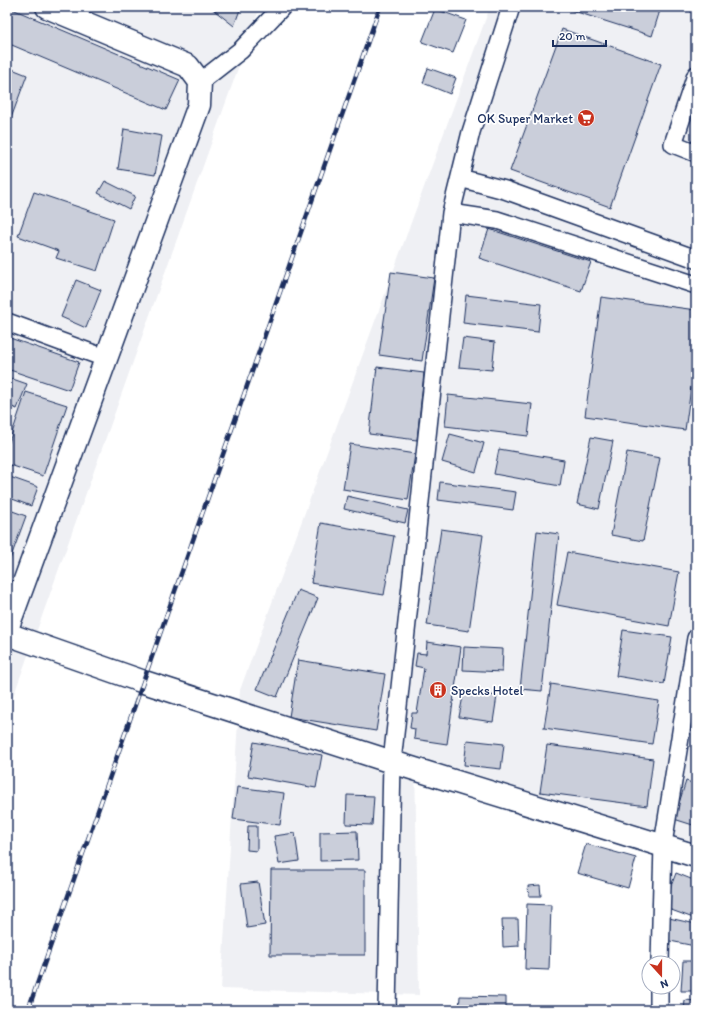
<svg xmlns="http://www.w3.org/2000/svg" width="703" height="1017" viewBox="0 0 703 1017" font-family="Itim,sans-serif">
	<rect width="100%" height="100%" fill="#fff"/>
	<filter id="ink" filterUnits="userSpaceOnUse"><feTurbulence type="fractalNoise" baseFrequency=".025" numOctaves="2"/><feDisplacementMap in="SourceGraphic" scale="8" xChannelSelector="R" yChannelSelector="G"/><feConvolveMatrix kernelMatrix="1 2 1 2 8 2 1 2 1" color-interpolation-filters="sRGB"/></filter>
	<g filter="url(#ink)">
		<!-- built -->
		<path fill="#eff0f4" d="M7,7h253l-253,707z
			M490,7h206v843l-281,-89 4,234 -198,-6 19,-299z"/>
		<!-- building -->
		<path fill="#caceda" stroke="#1b2f5e" d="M210,7h31l-7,19z
			M561,7h100l-9,29z
			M10,8l170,72 -14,30 -159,-67v-27z
			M435,9l31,11 -13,33 -31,-11z
			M562,29l99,35 -51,143 -100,-36z
			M7,67l20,8 -20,54z
			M428,68l28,10 -6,16 -27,-11z
			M124,129l38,7 -7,39 -37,-6z
			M105,181l30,15 -6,13 -31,-16z
			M34,192l80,27 -17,52 -41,-13 3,-7 -41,-15z
			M489,229l102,33 -10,29 -102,-33z
			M391,272l43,6 -12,83 -43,-6z
			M76,280l25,10 -15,38 -25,-11z
			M466,295l75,9 -3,28 -75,-9z
			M601,297l95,13v43l-11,77 -100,-14z
			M7,337l72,25 -10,28 -62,-21z
			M463,338l32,4 -3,28 -33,-3z
			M377,367l47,6 -7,67 -48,-6z
			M7,377l20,7 -10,25 -10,-4z
			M26,392l41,13 -24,71 -36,-12v-16z
			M448,395l84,9 -4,32 -83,-10z
			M450,434l34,9 -8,29 -34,-10z
			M591,437l22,4 -14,68 -22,-5z
			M350,444l65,10 -7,46 -65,-11z
			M499,449l65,11 -4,26 -66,-12z
			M627,452l33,6 -17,83 -32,-6z
			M7,476l31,11 -7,19 -24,-9z
			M440,482l76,10 -3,18 -75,-10z
			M347,496l61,14 -3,13 -61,-14z
			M7,509l19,7 -18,49 -1,-1z
			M321,523l73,13 -10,59 -73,-12z
			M441,529l42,6 -14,96 -42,-6z
			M537,531l22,3 -17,157 -22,-2z
			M567,552l112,20 -10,54 -112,-21z
			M298,590l20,8 -41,99 -20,-8z
			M623,630l49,7 -8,47 -48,-8z
			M427,642l34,5 -14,97 -33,-5 1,-10 -5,-1 2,-15h5l7,-45 -9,-2 2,-13 9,1z
			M464,647l39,2 -1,23 -39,-2z
			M298,660l87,14 -9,57 -87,-14z
			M551,684l108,17 -7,43 -108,-16z
			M464,691l33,5 -4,26 -34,-5z
			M467,740l37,4 -3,25 -37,-4z
			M254,742l68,13 -6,33 -68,-12z
			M547,745l106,14 -6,47 -107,-14z
			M686,781l10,3v42l-22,-7z
			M237,787l47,6 -4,32 -47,-6z
			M347,795l27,1 -2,29 -26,-1z
			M248,826h9v25l-10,-1z
			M357,831l1,29 -38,1v-29z
			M295,833l4,28 -20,3 -5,-28z
			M586,844l50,14 -8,30 -51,-15z
			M271,870h94v85h-95z
			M676,873l20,8v38l-33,-12z
			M258,882l7,43 -18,3 -6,-44z
			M540,885l1,11h-12l-1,-10z
			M527,904l24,1 -2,65 -24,-1z
			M669,918l27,6 -1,22 -30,-6z
			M502,919h16l1,27 -16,1z
			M683,961h13v30h-15z
			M460,996l46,1v13h-47z
			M685,1000l11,1v9h-12z
			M552,1007v3h-25v-2z"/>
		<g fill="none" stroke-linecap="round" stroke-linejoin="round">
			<!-- minor casing -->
			<g stroke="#1b2f5e" stroke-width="20">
				<path id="minor" d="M696,75l-23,69 23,9
					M200,82l41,-32 41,-43
					M460,178l45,12 191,69
					M451,213l46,7 199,65
					M7,322l98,36
					M660,963l3,-119 33,-206
					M387,1010l5,-248 59,-549 20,-81 40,-125
					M659,1010v-23"/>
			</g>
			<!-- major casing -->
			<g stroke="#1b2f5e" stroke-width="25">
				<path id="major" d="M7,629l192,-524 1,-23 -12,-16 -141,-59
					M7,634l137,48 248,80 304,94"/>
			</g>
			<!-- minor -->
			<use href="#minor" stroke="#fff" stroke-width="17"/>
			<!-- major -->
			<use href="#major" stroke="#fff" stroke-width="22"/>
			<!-- rail casing -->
			<g stroke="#1b2f5e" stroke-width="4.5">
				<path id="rail" d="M28,1010l352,-1003"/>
			</g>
			<!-- rail -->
			<use href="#rail" stroke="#fff" stroke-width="3" stroke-dasharray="9" stroke-linecap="butt"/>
		</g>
	</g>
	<!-- icons -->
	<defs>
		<g id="supermarket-disc" transform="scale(0.9)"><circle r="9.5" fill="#c8321e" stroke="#fff"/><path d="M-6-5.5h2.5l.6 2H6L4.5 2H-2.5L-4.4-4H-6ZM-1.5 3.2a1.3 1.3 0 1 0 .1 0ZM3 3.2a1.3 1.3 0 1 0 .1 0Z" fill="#fff"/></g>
		<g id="building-disc" transform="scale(0.9)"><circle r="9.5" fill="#c8321e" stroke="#fff"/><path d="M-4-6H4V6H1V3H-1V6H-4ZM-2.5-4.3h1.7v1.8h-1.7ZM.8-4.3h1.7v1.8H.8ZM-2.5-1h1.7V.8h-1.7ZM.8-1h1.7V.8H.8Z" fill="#fff"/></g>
	</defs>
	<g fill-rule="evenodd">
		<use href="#supermarket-disc" x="586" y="118"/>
		<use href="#building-disc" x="438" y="690"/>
	</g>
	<g text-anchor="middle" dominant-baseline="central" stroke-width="3.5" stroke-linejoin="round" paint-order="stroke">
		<!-- poi labels -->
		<g font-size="13" fill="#1b2f5e" stroke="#fff" text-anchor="end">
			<text x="573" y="118">OK Super Market</text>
			<text x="451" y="690" text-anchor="start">Specks Hotel</text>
		</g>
	</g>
	<!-- margin -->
	<rect width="703" height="1017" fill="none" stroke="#fff" stroke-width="24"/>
	<rect x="12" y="12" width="679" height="993" fill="none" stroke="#1b2f5e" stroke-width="1.5" filter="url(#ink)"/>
	<!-- north arrow -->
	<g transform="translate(661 975) rotate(159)"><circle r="19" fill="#ffffff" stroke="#a4acbf"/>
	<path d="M0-3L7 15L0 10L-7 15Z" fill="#c8321e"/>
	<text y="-6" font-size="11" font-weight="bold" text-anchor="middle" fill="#1b2f5e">N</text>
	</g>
	<!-- scale -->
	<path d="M553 40v6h53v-6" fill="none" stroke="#1b2f5e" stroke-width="2"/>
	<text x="559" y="40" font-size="12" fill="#1b2f5e" stroke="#ffffff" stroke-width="3" paint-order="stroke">20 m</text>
</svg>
